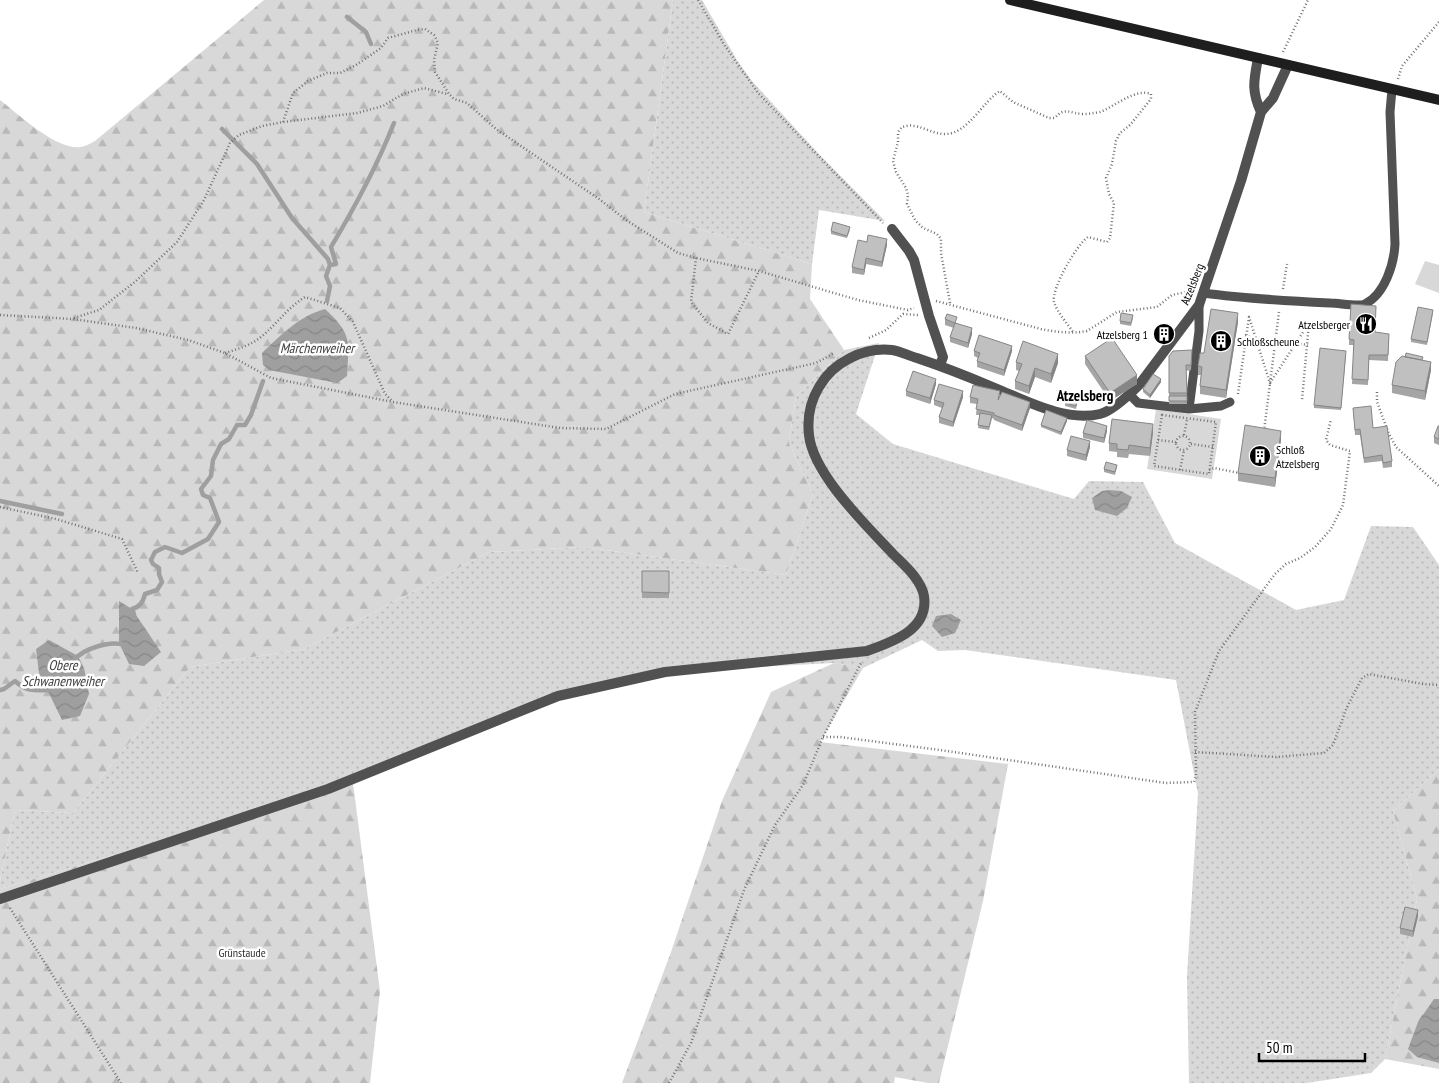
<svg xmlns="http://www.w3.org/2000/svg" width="1439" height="1083" viewBox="0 0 1439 1083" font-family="'PT Sans Narrow',sans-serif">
	<defs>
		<pattern id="grass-dots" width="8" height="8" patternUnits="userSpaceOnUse" patternTransform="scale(1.25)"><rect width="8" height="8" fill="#d8d8d8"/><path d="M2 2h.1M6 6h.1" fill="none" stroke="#b8b8b8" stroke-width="1.8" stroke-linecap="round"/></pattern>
		<pattern id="forest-firs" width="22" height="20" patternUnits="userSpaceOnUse" patternTransform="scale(1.25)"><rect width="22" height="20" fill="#d8d8d8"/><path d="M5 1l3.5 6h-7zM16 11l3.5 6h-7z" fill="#b8b8b8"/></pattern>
		<pattern id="water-waves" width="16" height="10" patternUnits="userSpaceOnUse" patternTransform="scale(1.25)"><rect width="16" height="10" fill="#9f9f9f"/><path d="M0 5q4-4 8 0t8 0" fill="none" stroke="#878787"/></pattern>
	</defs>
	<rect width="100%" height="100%" fill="#fff"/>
	<!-- grass -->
	<path fill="url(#grass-dots)" d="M673,0h29l35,60 15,21 64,70 69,70 -66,-11 -7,54 -168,-52z
		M879,343l-23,71 37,30 181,55 15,-18 54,1 32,61 121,67 48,-10 27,-74 42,1 26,38v204l-46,42 24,88 -32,160 -14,14 -64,10h-118l-2,-106 11,-183 -22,-114 -211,-30 -27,1 -16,-11 -59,28 -30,-5 -168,9 -106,24 -206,87 -353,106v-9l15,-70 58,3 117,-146 114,-18 185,-97 95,-5 202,28 27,-81 -24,-51 7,-47 48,-46z"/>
	<!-- forest -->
	<path fill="url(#forest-firs)" d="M264,0h409l-29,212 168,52 -2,35 34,51 -48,46 -7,47 24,51 -27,81 -202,-28 -95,5 -185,97 -114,18 -117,146 -58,-3 -15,70v-780c18,14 57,51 81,47 5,-1 10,-4 14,-6z
		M834,663l29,5 -43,74 188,22 -25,137 -44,182h-11l-33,-6 -1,6h-272l49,-131 51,-151 49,-109z
		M1439,769v300l-54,-10 32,-160 -24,-88z
		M353,783l27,208 -10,92h-370v-194z"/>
	<!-- park -->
	<path fill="#d8d8d8" d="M1425,261l14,4v28l-24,-9z
		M1156,409l65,10 -9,60 -65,-10z"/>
	<!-- water -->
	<path fill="url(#water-waves)" d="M325,309c27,25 24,31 22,67l-10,7 -68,-13 -6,-5 -1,-12c19,-18 37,-37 63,-44z
		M1109,490l12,1 11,6 -5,11 -10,8 -22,-6 -3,-12 10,-7z
		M119,601l13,8 29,43 -17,14 -15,-2 -10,-21z
		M951,614l10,6 -6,13 -13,4 -10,-11 4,-10z
		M49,640l29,16 6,12 5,26 -9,22 -18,4 -23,-47 -3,-24z
		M1434,999h5v64l-22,-6 -9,-8 10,-27z"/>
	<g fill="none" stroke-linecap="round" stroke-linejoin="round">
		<!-- stream -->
		<path stroke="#9f9f9f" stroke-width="4.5" d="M347,17l19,15 5,12
			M222,129l35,35 35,54 36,41 2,6 -4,11 4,10 -3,15
			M330,265l6,-1 -5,-17c24,-40 46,-81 63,-124
			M0,501l62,13
			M134,614l-2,-5c8,-2 11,-7 13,-15l12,-4 5,-8 -3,-8v-6l-6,-4 -2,-4 4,-8 10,-5 17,6 26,-14 11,-17 -9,-24 -7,-3 -2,-6 10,-13 2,-16 8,-16 8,-5 8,-14h8l6,-10 12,-34
			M74,660c9,-11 36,-20 50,-15
			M0,690l4,-1 11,-8c11,10 19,10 33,9l3,-4"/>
		<!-- path -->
		<path stroke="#737373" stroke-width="2.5" stroke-dasharray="1 2.5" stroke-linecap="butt" d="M698,0l27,46 33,47 125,130
			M1283,52l25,-52
			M1398,79l4,-13 37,-44
			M283,122l10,-29 15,-12 19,-8h13l16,-8 25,-17 7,-10 29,-8 8,-1 9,6 4,8 -4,17 1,12 14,22 5,5 13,4 29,26 103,70 27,21 52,33 18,5 63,13 99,29 50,10 6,-2
			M696,258l-5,44 17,21 20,11 31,-63
			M1283,289l4,-25
			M936,301l105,28c15,3 31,5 46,2l30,-19 40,-5 15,-12 19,-4
			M950,303l-9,-50v-14l-4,-5 -14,-6 -8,-8 -8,-16 1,-9 -2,-7 -10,-16 -3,-11 5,-19v-10l4,-5c4,-1 8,-2 12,-1 10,1 19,8 31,8 23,0 38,-33 55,-43l13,11 36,16h6c10,-12 15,-4 29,-4 5,0 10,-1 16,-2 14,-5 35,-24 51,-18v5l-21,26 -10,8 -4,8 -4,23 -6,14 3,16 5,9 -4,35 -3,4 -19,-5c-11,7 -37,52 -34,65 3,10 13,21 19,30
			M0,315l73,4 63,9 52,12 37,13 46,25 122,24 167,26 46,1 69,-35 141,-31 18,-10
			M74,318l25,-8 37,-29 41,-39 27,-42 26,-57 9,-8 23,-9 21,-4 74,-9 26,-7 20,-12 21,-6 23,6
			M1245,336l63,9
			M869,338l17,-8 17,-16 15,1
			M225,353c13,-4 26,-8 36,-16 16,-13 25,-28 44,-40l35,11 13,14 32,72 7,7
			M1377,392v10l12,32 7,13 43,39
			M1238,394l11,-77 21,66 39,-60 -7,77
			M1162,415l54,7 -7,52 -55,-8z
			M1264,431l15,-119
			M1184,435l3,-15
			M1176 443a7 7 0 1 1 14 0a7 7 0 1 1-14 0Z
			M1158,440l18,2
			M1191,444l22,3
			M1180,470l4,-20
			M1209,470l5,-2 25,5
			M0,507l56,12 66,20 16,34
			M823,737h17l100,13 226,33 28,-1 2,-6 -1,-64 24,-61 56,-77 11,-10 14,-6 15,-11 16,-18 12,-24 7,-54 -20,-6 -4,-5 5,-21
			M1195,752l81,5 48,-4 9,-8 14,-38 15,-29 7,-4 54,10 16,1
			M10,908l111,175
			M669,1083l22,-40 53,-153 31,-65 28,-40 20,-48 38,-74"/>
		<!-- lane -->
		<path stroke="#515151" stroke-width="9" d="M1204,293c42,6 85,8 127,10 8,0 28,4 34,1 20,-10 29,-40 30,-60l-5,-132 2,-23
			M1130,395l8,8 51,6 32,-3 9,-4
			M1189,409l10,-78v-26"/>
		<!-- street -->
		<path stroke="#515151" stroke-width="10" d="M1258,58c-4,22 -7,33 3,54
			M892,229l17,22 5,9 15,56 14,41 -3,8
			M0,899l328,-110 230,-93 107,-24 202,-21c25,-9 62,-21 57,-55 -3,-17 -20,-31 -31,-42 -27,-29 -80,-80 -84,-119 -2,-17 1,-33 10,-48 14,-25 45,-40 73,-37 8,1 17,6 25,8 27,9 52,19 78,30 32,13 70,34 105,26 12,-3 30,-20 39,-29l60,-80 42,-124 20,-69 12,-14 15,-33"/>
		<!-- secondary -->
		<path stroke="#1e1e1e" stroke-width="10" d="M1010,0l429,100"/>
	</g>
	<!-- wall -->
	<path fill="#a5a5a5" d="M850,230l-3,8 -16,-4v-3z
		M867,242l20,3 -5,22 -16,-3 -2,11 -12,-2v-6z
		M1433,313l-6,32 -16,-3v-3z
		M1133,318l-2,8 -11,-2v-3z
		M945,319l12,4 15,11 -4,14 -18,-6v-5l4,-9 -9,-3z
		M1238,322l-12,76 -26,-4v-8l1,-11h-3v-9l6,-13z
		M1160,332l9,1 -4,5 -5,-3z
		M1375,333l14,6 -1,22 -19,-1 -1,25 -16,-1 2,-39h-5v-6z
		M974,351h38l-8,25 -27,-9v-6l1,-3 -4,-2z
		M1346,354l-5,56 -27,-2v-3z
		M1085,356l52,28 -27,17 -25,-37z
		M1169,356h23l-1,14 -5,1 1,33h-18z
		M1423,360l8,10 -6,30 -33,-7v-8z
		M1016,362l42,1 -7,20 -16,-6 -6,17 -14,-5v-8l4,-10 -3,-1z
		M1161,382l-11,16 -7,-6v-3z
		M936,384l-6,20 -24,-8v-5z
		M1000,396l30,12 -8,23 -28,-11v-1l-2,-1 -3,12 -11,-2 2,-13h-4l1,-11 -7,-1v-6z
		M963,397l-10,30 -14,-4v-6l3,-9 -8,-3v-5z
		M1078,400l-2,9 -11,-3v-3z
		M1353,408l20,20 19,33v6l-9,1 -1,-7 -18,2 -4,-28h-5z
		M1067,421l-6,14 -20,-8v-2z
		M1439,426v19l-5,-2v-6z
		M1107,431l-3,12 -21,-5v-5z
		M1153,432l-3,24 -21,-2 -1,4 -11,-1v-5l-8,-1v-8z
		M1281,439l-6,48 -37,-6v-8z
		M1090,447l-4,14 -19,-5v-6z
		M1117,467l-2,8 -11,-3v-3z
		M642,571h27v27h-27z
		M1418,916l-5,21 -13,-3v-6z"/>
	<!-- shaded-wall -->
	<path fill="#868686" d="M887,239v6l-5,22v-5z
		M866,258v6l-2,11v-5z
		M1238,313v9l-12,76v-8z
		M972,328v6l-4,14v-5z
		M1012,346v5l-8,25v-6z
		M1058,354v9l-7,20v-9z
		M1431,362v8l-6,30v-9z
		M1035,368v9l-6,17v-8z
		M1137,375v9l-27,17v-8z
		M936,379v5l-6,20v-6z
		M1161,379v3l-11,16v-3z
		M963,391v6l-10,30v-5z
		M1030,402v6l-8,23v-6z
		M1067,418v3l-6,14v-3z
		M1153,424v8l-3,24v-8z
		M1107,426v5l-3,12v-5z
		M1281,431v8l-6,48v-9z
		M1090,441v6l-4,14v-6z
		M1418,910v6l-5,21v-6z"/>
	<!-- building -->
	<path fill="#c0c0c0" stroke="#868686" d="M833,222l17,5 -3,9 -16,-5z
		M868,235l19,4 -5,23 -16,-4 -2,12 -12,-3 6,-27 9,2z
		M1351,304l25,2 -1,26 14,2 -1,21h-19l-1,25 -16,-1 2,-39 -5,-1z
		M1418,307l15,3 -6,32 -16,-3z
		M1211,309l27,4 -12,77 -26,-4 2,-19 -4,-1 2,-13h4z
		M1121,313l12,2 -2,8 -11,-2z
		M947,314l10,3 -2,6 -10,-4z
		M955,323l17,5 -4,15 -18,-6z
		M1163,327l6,3 -4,6 -5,-4z
		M979,335l33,11 -8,24 -27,-9 3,-8 -6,-2z
		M1112,338l25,37 -27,18 -25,-37z
		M1023,341l35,13 -7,20 -16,-6 -6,18 -14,-5 7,-17 -6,-2z
		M1320,348l26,3 -5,57 -27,-3z
		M1192,350l-1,15h-5l1,28h-18v-37l4,-5z
		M1406,353l17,4 -1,3 -17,-3z
		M1402,356l29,6 -6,29 -33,-6 4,-23z
		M913,371l23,8 -6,19 -24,-7z
		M1153,374l8,5 -11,16 -7,-6z
		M939,384l24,7 -10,31 -14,-5 5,-14 -10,-3z
		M973,385l27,6 -2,9 4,-8 28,10 -8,23 -28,-10v-2l-18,-4 2,-10 -8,-2z
		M1068,395l10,3 -2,8 -11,-3z
		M1169,396h18v5h-18z
		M1371,406l2,22 14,-2 5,35 -9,2 -1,-8 -18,3 -4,-29 -5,1 -2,-22z
		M1046,410l21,8 -6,14 -20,-7z
		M980,413l12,2 -3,12 -11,-2z
		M1112,419l41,5 -3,24 -21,-3 -1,5 -11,-1v-5l-8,-1z
		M1087,420l20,6 -3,12 -21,-5z
		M1245,425l36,6 -6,47 -37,-5z
		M1438,426h1v13l-5,-2z
		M1071,436l19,5 -4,14 -19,-5z
		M1106,462l11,3 -2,7 -11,-3z
		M642,571h27v22l-27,-1z
		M1405,907l13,3 -5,21 -13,-3z"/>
	<!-- icons -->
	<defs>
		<g id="restaurant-disc" transform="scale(1.125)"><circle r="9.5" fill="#000" stroke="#fff"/><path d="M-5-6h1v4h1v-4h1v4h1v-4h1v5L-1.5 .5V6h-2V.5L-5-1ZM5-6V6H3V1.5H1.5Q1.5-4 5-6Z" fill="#fff"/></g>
		<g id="building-disc" transform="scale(1.125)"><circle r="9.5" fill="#000" stroke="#fff"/><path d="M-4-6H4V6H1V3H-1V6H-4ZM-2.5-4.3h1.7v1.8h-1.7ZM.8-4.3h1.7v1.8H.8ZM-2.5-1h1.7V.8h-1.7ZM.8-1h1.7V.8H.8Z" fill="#fff"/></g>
	</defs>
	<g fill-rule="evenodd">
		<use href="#restaurant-disc" x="1366" y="324"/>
		<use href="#building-disc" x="1164" y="334"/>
		<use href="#building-disc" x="1221" y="341"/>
		<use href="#building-disc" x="1260" y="456"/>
	</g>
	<g text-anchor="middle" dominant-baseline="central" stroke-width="5" stroke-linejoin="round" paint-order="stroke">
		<!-- street labels -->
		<g font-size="12" fill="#000" stroke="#fff">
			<text transform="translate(1192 284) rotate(-68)">Atzelsberg</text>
		</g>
		<!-- poi labels -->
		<g font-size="12" fill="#000" stroke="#fff" text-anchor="end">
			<text x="1350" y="324">Atzelsberger</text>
			<text x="1148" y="334">Atzelsberg 1</text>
			<text x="1237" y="341" text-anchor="start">Schloßscheune</text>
			<text x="1276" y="449" text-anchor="start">Schloß<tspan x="1276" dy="14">Atzelsberg</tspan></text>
		</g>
		<!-- park labels -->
		<g font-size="12" fill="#2f2f2f" stroke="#fff">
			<text x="242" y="952">Grünstaude</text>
		</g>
		<!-- water labels -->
		<g font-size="14" font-style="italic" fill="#404040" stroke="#fff">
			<text x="317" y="348">Märchenweiher</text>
			<text x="63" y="665">Obere<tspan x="63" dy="16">Schwanenweiher</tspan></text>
		</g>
		<!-- quarter labels -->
		<g font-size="15" font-weight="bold" fill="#000" stroke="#fff">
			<text x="1085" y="395">Atzelsberg</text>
		</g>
	</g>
	<!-- scale -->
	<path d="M1259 1053v8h106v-8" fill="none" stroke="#000000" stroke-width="2.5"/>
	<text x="1266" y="1053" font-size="15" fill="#000000" stroke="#ffffff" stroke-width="4" paint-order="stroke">50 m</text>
</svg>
